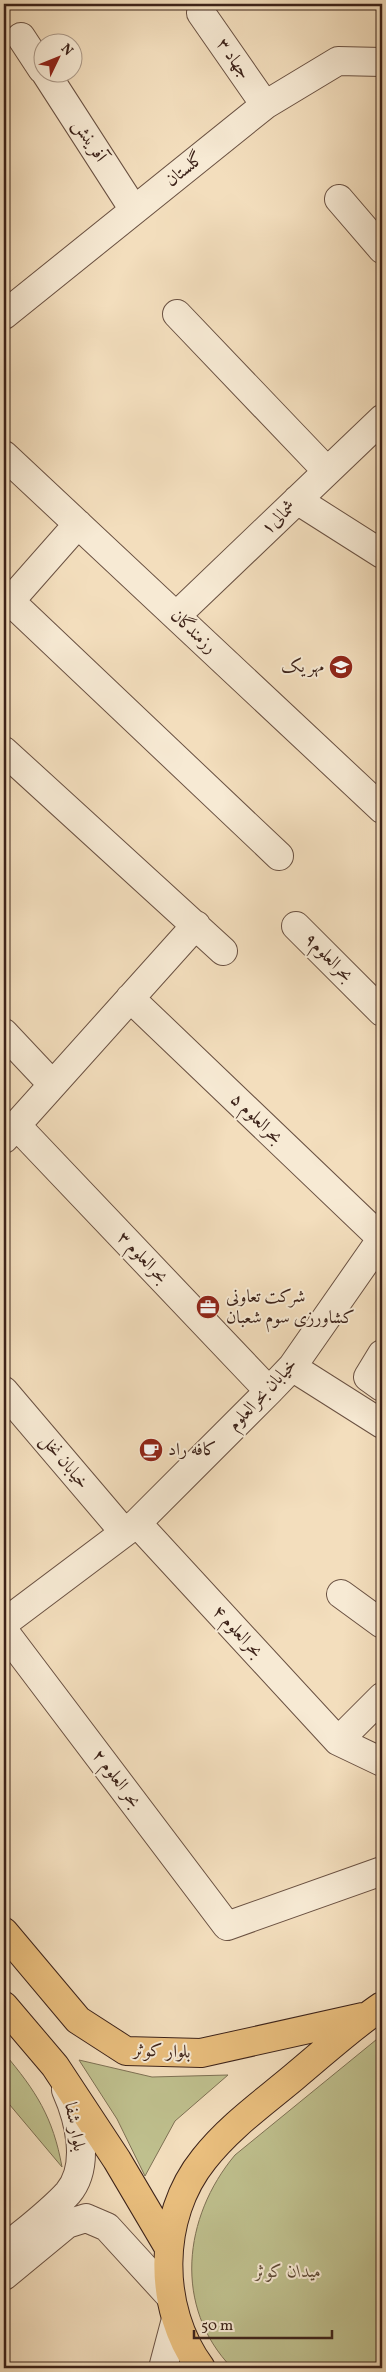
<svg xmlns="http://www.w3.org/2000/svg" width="386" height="2372" viewBox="0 0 386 2372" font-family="Vollkorn,Amiri,serif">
	<rect width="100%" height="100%" fill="#f3debd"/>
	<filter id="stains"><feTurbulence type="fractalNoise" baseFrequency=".004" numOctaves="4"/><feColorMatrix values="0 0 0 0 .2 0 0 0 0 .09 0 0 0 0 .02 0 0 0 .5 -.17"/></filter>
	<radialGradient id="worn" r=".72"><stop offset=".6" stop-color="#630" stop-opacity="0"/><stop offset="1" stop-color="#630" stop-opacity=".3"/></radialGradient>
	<!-- green -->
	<path fill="#bfc08e" stroke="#7e7154" d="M382,2035v333h-150c-59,-61 -49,-151 3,-213z
		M4,2053c32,38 49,64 58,114l-58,-69z
		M79,2060l73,17 76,-2 -53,46 -30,55 -28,-57z"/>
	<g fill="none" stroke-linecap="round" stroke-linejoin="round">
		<!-- minor casing -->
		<g stroke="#6a5142" stroke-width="30">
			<path id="minor" d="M201,13l64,92
				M21,37l21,32
				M45,72l89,138
				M339,199l43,50
				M177,314l150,157
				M4,315l261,-210 73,-44 44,1
				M4,455l378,354
				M297,500l85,54
				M10,601l269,255
				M4,608l74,-84
				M176,616l206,-197
				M4,751l219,200
				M296,926l86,86
				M130,998l252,241
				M4,1033l48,51
				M16,1125l253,266
				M4,1139l192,-214
				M382,1354l-14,23 14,10
				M292,1367l90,57
				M4,1391l120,141
				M137,1523l201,218 44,21
				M341,1594l41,30
				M4,1623l133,-100 132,-132 23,-24 90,-129
				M4,1631l223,295 155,-55
				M338,1741l44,-44
				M4,2249c20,-17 46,-36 64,-56 23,-27 11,-74 -2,-103
				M4,2276l63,-52 19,-6 21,9 63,69
				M163,2368l13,-49"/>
		</g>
		<!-- major casing -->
		<g stroke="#3c2219" stroke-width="30">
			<path id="major" d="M4,1932l74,88 48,31 75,2 162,-36
				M4,2006l51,60 62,94 52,88
				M201,2368c-44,-59 -44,-151 3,-209 25,-32 59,-56 90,-82 29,-24 57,-50 88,-71"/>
		</g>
		<!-- minor -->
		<use href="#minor" stroke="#f7ead4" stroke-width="28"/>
		<!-- major -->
		<use href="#major" stroke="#eabf7e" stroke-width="28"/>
	</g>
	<!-- icons -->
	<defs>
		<g id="school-disc" transform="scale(1.25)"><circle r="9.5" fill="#8f2418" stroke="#f7ead4"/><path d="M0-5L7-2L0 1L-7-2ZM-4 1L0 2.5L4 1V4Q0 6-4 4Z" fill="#fff"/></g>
		<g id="office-disc" transform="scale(1.25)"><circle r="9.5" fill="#8f2418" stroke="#f7ead4"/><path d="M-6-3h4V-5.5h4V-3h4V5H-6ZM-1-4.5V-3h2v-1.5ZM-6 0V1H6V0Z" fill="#fff"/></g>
		<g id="cafe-disc" transform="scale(1.25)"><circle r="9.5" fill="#8f2418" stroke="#f7ead4"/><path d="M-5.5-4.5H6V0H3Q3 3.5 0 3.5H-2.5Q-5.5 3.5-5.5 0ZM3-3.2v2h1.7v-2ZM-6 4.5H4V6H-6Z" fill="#fff"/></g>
	</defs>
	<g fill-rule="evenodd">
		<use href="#school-disc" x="341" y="667"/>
		<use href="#office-disc" x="208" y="1307"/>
		<use href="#cafe-disc" x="151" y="1450"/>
	</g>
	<g text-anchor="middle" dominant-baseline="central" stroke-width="4" stroke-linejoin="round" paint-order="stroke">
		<!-- street labels -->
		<g font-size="18" fill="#3c2219" stroke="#f7ead4">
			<text transform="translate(233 59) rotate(55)">جهاد ۳</text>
			<text transform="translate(89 141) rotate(57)">آفرینش</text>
			<text transform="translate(185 170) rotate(-39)">گلستان</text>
			<text transform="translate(279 518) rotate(-44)">شمالی۱</text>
			<text transform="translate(193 632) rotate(43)">رزمندگان</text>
			<text transform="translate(328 958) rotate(45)">بحرالعلوم۹</text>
			<text transform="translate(256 1119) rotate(44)">بحرالعلوم ۵</text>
			<text transform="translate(142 1258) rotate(46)">بحرالعلوم ۳</text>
			<text transform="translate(263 1395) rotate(-47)">خیابان بحرالعلوم</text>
			<text transform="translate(64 1462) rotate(50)">خیابان نخل</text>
			<text transform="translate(237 1632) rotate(47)">بحرالعلوم ۴</text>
			<text transform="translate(116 1779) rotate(53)">بحر العلوم ۲</text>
			<text transform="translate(162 2052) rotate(2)">بلوار کوثر</text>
			<text transform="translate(74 2127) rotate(79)">بلوار شفا</text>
		</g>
		<!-- poi labels -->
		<g font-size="18" fill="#3c2219" stroke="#f7ead4" text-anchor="start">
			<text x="324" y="667" text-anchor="end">مهر یک</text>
			<text x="226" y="1297">شرکت تعاونی<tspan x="226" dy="21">کشاورزی سوم شعبان</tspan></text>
			<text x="168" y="1450">کافه راد</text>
		</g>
		<!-- park labels -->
		<g font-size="18" font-style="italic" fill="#5d4a36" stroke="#f7ead4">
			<text x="288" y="2272">میدان کوثر</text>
		</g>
	</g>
	<!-- margin -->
	<rect width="386" height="2372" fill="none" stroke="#f3debd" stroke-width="20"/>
	<rect x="5" y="5" width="376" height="2362" fill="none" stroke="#3c2219" stroke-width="2.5"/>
	<rect x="10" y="10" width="366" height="2352" fill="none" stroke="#3c2219"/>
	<!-- north arrow -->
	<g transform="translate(58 58) rotate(47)"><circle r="24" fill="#f7ead4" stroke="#ac9a89"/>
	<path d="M0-4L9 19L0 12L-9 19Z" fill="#8f2418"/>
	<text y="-8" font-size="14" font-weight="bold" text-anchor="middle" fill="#3c2219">N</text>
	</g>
	<!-- scale -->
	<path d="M194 2330v8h138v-8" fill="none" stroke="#3c2219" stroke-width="2.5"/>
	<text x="201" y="2330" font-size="15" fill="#3c2219" stroke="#f7ead4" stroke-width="4" paint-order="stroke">50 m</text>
	<rect width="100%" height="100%" filter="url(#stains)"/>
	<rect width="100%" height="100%" fill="url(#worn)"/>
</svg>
